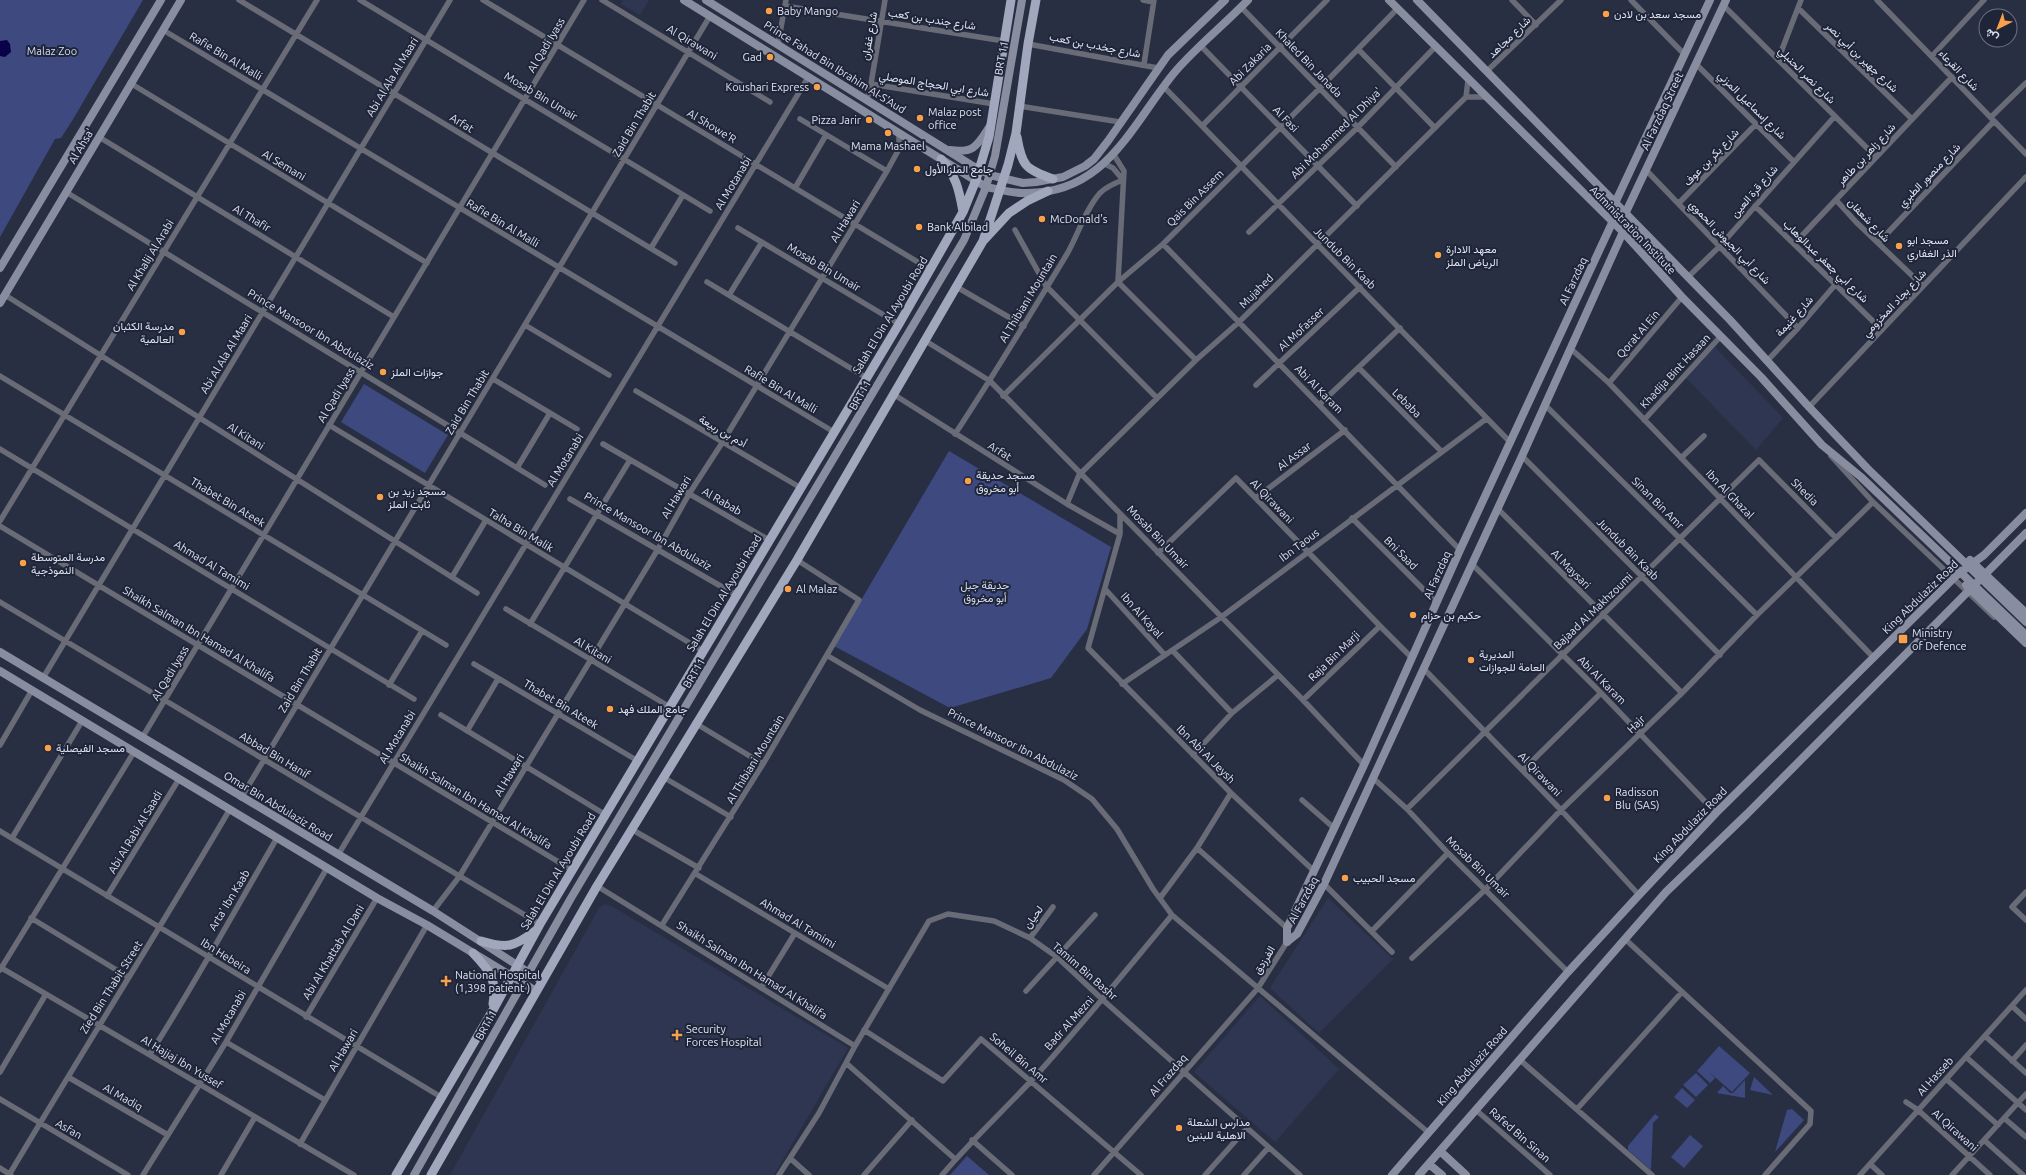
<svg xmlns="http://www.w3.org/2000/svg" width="2026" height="1175" viewBox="0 0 2026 1175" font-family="Ubuntu,Vazirmatn,sans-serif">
	<rect width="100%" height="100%" fill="#292f43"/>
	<!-- built -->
	<path fill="#2f3651" d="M623,0h26l-9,15 -19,-11z
		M1715,347l68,71 -27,32 -71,-73z
		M1328,898l65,61 -74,74 -49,-45z
		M605,904l8,3 235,141 -74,127h-324l149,-267z
		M1260,996l79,73 -64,73 -81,-70z"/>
	<!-- green -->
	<path fill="#3d497f" d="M0,0h143l-71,121 -11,17 -6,1 -55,98z
		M364,384l84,51 -23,38 -84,-51z
		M949,451l162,96 -24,82 -36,49 -101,30 -116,-62z
		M1719,1046l31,27 -18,19 -23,-20 6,6 -5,5 -13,-12z
		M1696,1073l12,12 -12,12 -13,-12z
		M1754,1077l19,18 -23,-5z
		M1745,1080v18l-28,-5 6,-7 7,7h3z
		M1682,1088l13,12 -8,8 -13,-11z
		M1792,1109l12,11 -29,32 12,-42z
		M1655,1114l4,3 -6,6 -2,47 -23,-20v-4z
		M1690,1135l13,11 -19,22 -13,-11z
		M967,1156l22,19h-39z"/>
	<!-- water -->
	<path fill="#0a0249" d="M7,40l3,4 1,8 -6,5 -5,-1v-15z"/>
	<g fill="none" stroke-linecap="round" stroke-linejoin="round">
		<!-- street -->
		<path stroke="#696c77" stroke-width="5.5" d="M239,0l436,263
			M360,0l350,211
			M483,0l448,270
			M602,0l168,102
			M1143,0l10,2
			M1512,0l24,25
			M1631,0l54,55
			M1877,0l149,154
			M785,6l219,35
			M1724,6l152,151
			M1241,7l155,160
			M1798,8l114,111
			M163,30l671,402
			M778,44l8,-44
			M1028,44l130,24
			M1201,46l156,160
			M1359,50l76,78
			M1932,56l52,-56
			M1778,60l23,-60
			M1144,64l10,-64
			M1696,64l97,97
			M1487,71l74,-71
			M130,83l297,180
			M871,84l123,20
			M1164,87l347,356
			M1466,97h19
			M1466,97l2,-17
			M867,99l4,-15 14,-84
			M1019,106l101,16
			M1991,117l35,-34
			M800,119l87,52
			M1203,125l124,-125
			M99,137l295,180
			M1114,155l10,16 -6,111 78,78
			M1105,164l8,4 10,12
			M1646,170l152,158
			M795,188l31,-53
			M66,192l479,293
			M1836,200l20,22 67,64
			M1679,203l77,-79
			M1755,206l127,124
			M738,228l161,96
			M1015,230l31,56 111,112
			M1249,232l108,-104 79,-82
			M1878,243l116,-122
			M1163,244l297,306
			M1794,244l158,-167
			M651,248l32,-53
			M1688,277l32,-31 115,-130
			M707,282l160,96
			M955,286l69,40
			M5,295l472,298
			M729,295l33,-53
			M525,325l84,50
			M924,340l66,41 313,319 61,65
			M1570,348l39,35 264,274
			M1767,361l31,-33 37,-43
			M1359,368l82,83
			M0,376l446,269
			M493,379l84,50
			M1609,383l73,-86
			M1256,385l104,-98
			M636,391l165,97
			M893,394l174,110 53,30v-20
			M1003,396l115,-114 45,-38 157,-156 77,-79
			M1320,404l80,-76
			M1545,405l212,210
			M1809,407l217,-230
			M1644,420l77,-84
			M329,425l374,226
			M955,434c39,-59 75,-119 112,-180 11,-19 18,-44 33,-61 7,-7 15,-10 23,-13
			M603,444l166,96
			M0,449l414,250
			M1522,456l198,199
			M1831,456l42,46 121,115
			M1681,458l23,-22
			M517,468l33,-55
			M1256,498l89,-68
			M570,499l166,96
			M1067,504l12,-29 117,-115 43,-38 227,-225
			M1498,509l184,184
			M1352,518l84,84
			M0,521l317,-521
			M0,526l572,344
			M1120,534l-32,114 143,145 83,78
			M1158,553l78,-75 144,148 32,32
			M1472,564l129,129 115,120
			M452,577l34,-57
			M1106,590l58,64
			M0,602l540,322
			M506,609l164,98
			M530,624l100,-164
			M1173,651l59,62
			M828,656l92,54 144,70 28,19 25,30 36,60 19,26 257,218
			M474,664l164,97
			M1424,669l137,141 78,85
			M43,678l407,-678
			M1122,684l98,-66 266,-199
			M389,685l33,-54
			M1303,700l77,-74
			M441,715l165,100
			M695,723l68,41
			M467,731l31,-52
			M142,738l442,-738
			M0,745l32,-55
			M1193,755l39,-42 46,-38
			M1523,770l78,-77
			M663,777l68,40
			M1373,778l34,31 41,44 120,119
			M241,798l469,-782
			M1302,800l32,28
			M1407,809l352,-349 77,78
			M631,829l68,39
			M0,831l441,266
			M12,838l70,-117
			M1197,848l90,80
			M338,855l471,-779
			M696,874l193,115
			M1324,884l68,68
			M597,886l258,160
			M2026,892l-14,15 14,13
			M107,896l72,-117
			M1160,898l37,-50 34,-55
			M433,911l26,-34 199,-328 31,-55 33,-51 165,-272 12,-22v-16
			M31,918l97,59
			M662,925l101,-161 96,-164 -62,-40
			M1372,931l76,-78
			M1030,938l23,-31
			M1625,939l186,172 -1,13 -45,51
			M1412,958l74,-69 75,-79 121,-117 75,-78 116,-113
			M0,967l354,208
			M0,970l134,-218
			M761,988l34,-55
			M1026,991l69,-76
			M2012,1006l14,13
			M306,1017l71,-119
			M864,1030l79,51 38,-42 160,136
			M1985,1036l41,37
			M226,1042l99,58
			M150,1054c45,-70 85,-144 127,-216
			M1966,1057l60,53
			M1520,1060l132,115
			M2012,1061l14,-16
			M846,1063l109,96
			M0,1072l46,-78
			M68,1077l100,58
			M1946,1079l52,46
			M0,1099l128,76
			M1906,1102l12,8 72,65
			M1577,1109l105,-117
			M1476,1110l74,65
			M2004,1118l22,19
			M972,1140l40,35
			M1984,1140l39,35
			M300,1144l127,-219
			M791,1159l18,16
			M1870,1164l12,11
			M0,1168l11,7
			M9,1175c73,-123 149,-243 221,-366
			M143,1175l83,-133 101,-174
			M221,1175l34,-58
			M779,1175l40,-62 36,-67 74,-125 19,-7 46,7 36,17 27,19 46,43 197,175
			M864,1175l48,-55
			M942,1175c28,-33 60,-63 90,-95 49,-54 94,-109 140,-165
			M1094,1175l164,-187 29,-46
			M1205,1175l42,-47
			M1244,1175l24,-27
			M1860,1175l166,-185
			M1952,1175l74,-81"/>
		<!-- secondary -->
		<path stroke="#888d9f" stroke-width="8" d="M684,0l302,187c12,2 24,6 36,6 83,3 108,-66 152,-120 22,-26 50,-48 74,-73
			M706,0l265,165 19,10 33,8 13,-1 27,-5 22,-11 9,-7 14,-18 60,-86 57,-55
			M1389,0l234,232 59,65 79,80 61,68 39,32 165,158
			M1417,0l313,320 79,87 59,62 158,153
			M950,150c25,4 28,-6 40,-24
			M0,268l161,-268
			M0,303l181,-303
			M1970,560l56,53
			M1966,585l60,58
			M0,652l433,259 109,70
			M0,671l377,227 50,27 109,66
			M1287,942l10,-8 27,-50 198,-428 101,-224 3,-20 100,-212
			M1287,942v-14l77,-163 96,-215 152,-327 4,-22 94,-201
			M1440,1151l26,24
			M1429,1164l13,11
			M414,1175l157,-277 393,-658 22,-53 9,-31 27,-156
			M1392,1175l176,-203 71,-77 77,-82 241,-238 27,-20 42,-42
			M1419,1175l247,-283 81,-78 279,-281"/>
		<!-- primary -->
		<path stroke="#a1a7bd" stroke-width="9" d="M1017,137c5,29 8,32 36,42
			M941,159c15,17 18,30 22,53
			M984,240l25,-27 18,-12 21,-10
			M481,941c26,8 33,6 54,-10
			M473,953c17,18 24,26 20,51
			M396,1175l97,-165 47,-86 359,-600 64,-112 13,-32 13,-43 22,-137
			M431,1175l166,-289 200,-326 186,-319 25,-76 8,-32 12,-89 8,-44"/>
	</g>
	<!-- markers -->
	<g fill="#f8a14a" stroke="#1f2539" stroke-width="1.5">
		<circle cx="769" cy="11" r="4"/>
		<circle cx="1606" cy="14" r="4"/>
		<circle cx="770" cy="57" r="4"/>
		<circle cx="817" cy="87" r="4"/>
		<circle cx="920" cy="118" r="4"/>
		<circle cx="869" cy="120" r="4"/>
		<circle cx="888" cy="133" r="4"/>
		<circle cx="917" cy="169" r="4"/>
		<circle cx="1042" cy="219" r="4"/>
		<circle cx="919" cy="227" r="4"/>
		<circle cx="1899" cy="246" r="4"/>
		<circle cx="1438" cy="255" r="4"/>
		<circle cx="182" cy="332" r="4"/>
		<circle cx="383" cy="372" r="4"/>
		<circle cx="968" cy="481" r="4"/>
		<circle cx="380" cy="497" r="4"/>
		<circle cx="23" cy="563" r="4"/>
		<circle cx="788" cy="589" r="4"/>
		<circle cx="1413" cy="615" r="4"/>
		<rect x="1898" y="634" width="10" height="10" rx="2"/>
		<circle cx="1471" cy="660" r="4"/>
		<circle cx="610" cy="709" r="4"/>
		<circle cx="48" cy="748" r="4"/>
		<circle cx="1607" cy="798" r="4"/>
		<circle cx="1345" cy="878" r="4"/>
		<path d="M444 975h4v4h4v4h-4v4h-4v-4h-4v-4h4z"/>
		<path d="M675 1029h4v4h4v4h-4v4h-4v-4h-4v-4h4z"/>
		<circle cx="1179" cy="1128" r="4"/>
	</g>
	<g text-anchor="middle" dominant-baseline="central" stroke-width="4" stroke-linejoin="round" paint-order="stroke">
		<!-- poi labels -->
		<g font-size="11" fill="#dee3f0" stroke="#1f2539" text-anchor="start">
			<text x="777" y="11">Baby Mango</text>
			<text x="1614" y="14">مسجد سعد بن لادن</text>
			<text x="762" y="57" text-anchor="end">Gad</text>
			<text x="809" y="87" text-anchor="end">Koushari Express</text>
			<text x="928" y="112">Malaz post<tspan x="928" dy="13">office</tspan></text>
			<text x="861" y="120" text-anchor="end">Pizza Jarir</text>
			<text x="888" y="146" text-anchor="middle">Mama Mashael</text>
			<text x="925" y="169">جامع الملز الأول</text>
			<text x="1050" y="219">McDonald's</text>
			<text x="927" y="227">Bank Albilad</text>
			<text x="1907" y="240">مسجد ابو<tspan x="1907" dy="13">الذر الغفاري</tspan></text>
			<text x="1446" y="249">معهد الادارة<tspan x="1446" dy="13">الرياض الملز</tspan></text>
			<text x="174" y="326" text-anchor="end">مدرسة الكثبان<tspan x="174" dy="13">العالمية</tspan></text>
			<text x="391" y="372">جوازات الملز</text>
			<text x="976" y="475">مسجد حديقة<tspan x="976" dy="13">أبو مخروق</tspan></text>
			<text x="388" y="491">مسجد زيد بن<tspan x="388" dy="13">ثابت الملز</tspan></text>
			<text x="31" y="557">مدرسة المتوسطة<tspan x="31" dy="13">النموذجية</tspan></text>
			<text x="796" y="589">Al Malaz</text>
			<text x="1421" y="615">حكيم بن حزام</text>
			<text x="1912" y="633">Ministry<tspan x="1912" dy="13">of Defence</tspan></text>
			<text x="1479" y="654">المديرية<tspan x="1479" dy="13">العامة للجوازات</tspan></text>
			<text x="618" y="709">جامع الملك فهد</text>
			<text x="56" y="748">مسجد الفيصلية</text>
			<text x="1615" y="792">Radisson<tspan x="1615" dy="13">Blu (SAS)</tspan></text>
			<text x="1353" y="878">مسجد الحبيب</text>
			<text x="455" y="975">National Hospital<tspan x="455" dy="13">(1,398 patient )</tspan></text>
			<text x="686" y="1029">Security<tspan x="686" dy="13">Forces Hospital</tspan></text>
			<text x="1187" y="1122">مدارس الشعلة<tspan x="1187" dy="13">الاهلية للبنين</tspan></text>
		</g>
		<!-- street labels -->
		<g font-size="11" fill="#dee3f0" stroke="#1f2539">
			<text transform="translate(932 19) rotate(9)">شارع جندب بن كعب</text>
			<text transform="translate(869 36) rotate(-80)">شارع غفران</text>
			<text transform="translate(1509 37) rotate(-44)">شارع مجاهد</text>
			<text transform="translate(692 42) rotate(31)">Al Qirawani</text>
			<text transform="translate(546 45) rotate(-59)">Al Qadi Iyass</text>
			<text transform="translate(1095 45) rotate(11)">شارع جخدب بن كعب</text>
			<text transform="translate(226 56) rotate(31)">Rafie Bin Al Malli</text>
			<text transform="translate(1862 57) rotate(44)">شارع جهير بن أبي نصر</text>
			<text transform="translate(1001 58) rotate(-80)">BRT 11</text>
			<text transform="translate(1309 63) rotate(46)">Khaled Bin Janada</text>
			<text transform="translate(1250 64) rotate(-45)">Abi Zakaria</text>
			<text transform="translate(835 67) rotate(32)">Prince Fahad Bin Ibrahim Al-S'Aud</text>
			<text transform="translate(1959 70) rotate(46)">شارع القرعاء</text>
			<text transform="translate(1807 75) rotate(45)">شارع نصر الحنبلي</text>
			<text transform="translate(392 77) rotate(-59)">Abi Al Ala Al Maari</text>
			<text transform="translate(934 84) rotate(9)">شارع ابي الحجاج الموصلي</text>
			<text transform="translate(541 96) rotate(31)">Mosab Bin Umair</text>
			<text transform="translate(1752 105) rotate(45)">شارع إسماعيل المزني</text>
			<text transform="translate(1662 111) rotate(-65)">Al Farzdaq Street</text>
			<text transform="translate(1286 119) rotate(46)">Al Fasi</text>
			<text transform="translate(462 123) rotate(31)">Arfat</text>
			<text transform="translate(634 124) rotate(-59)">Zaid Bin Thabit</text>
			<text transform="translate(712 126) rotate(31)">Al Showe'R</text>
			<text transform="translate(1336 133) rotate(-45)">Abi Mohammed Al Dhiya'</text>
			<text transform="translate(81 146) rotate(-59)">Al Ahsa'</text>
			<text transform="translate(1866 154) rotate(-47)">شارع زاهر بن طاهر</text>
			<text transform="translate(1711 157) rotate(-46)">شارع بكر بن عوف</text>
			<text transform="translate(284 165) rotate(31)">Al Semani</text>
			<text transform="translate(1929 175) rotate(-46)">شارع منصور الطبري</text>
			<text transform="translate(733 183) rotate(-59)">Al Motanabi</text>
			<text transform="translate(1754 191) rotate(-49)">شارع قرة العين</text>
			<text transform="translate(1195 198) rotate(-45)">Qais Bin Assem</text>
			<text transform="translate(252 218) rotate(31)">Al Thafir</text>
			<text transform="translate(1869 220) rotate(46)">شارع شعفان</text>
			<text transform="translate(845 221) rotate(-59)">Al Hawari</text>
			<text transform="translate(503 223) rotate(31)">Rafie Bin Al Malli</text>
			<text transform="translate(1633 230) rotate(46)">Administration Institute</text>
			<text transform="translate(1730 242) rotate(46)">شارع أبي الجيوش الحموي</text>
			<text transform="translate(150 255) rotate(-59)">Al Khalij Al Arabi</text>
			<text transform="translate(1345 258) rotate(45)">Jundub Bin Kaab</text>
			<text transform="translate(1826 261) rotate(44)">شارع أبي جعفر عبدالوهاب</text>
			<text transform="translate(824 267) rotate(31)">Mosab Bin Umair</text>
			<text transform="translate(1573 281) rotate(-65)">Al Farzdaq</text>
			<text transform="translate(1256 291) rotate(-45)">Mujahed</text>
			<text transform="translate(1028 298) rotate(-59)">Al Thibiani Mountain</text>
			<text transform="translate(1894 303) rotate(-47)">شارع بجاد المخزومي</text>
			<text transform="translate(890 315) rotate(-59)">Salah El Din Al Ayoubi Road</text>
			<text transform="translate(1794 316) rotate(-48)">شارع غنيمة</text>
			<text transform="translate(311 329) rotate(31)">Prince Mansoor Ibn Abdulaziz</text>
			<text transform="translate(1301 329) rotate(-43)">Al Mofasser</text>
			<text transform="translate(1638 334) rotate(-49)">Qorat Al Ein</text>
			<text transform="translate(226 354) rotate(-59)">Abi Al Ala Al Maari</text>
			<text transform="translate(1675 371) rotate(-47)">Khadija Bint Hasaan</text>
			<text transform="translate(781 389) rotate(31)">Rafie Bin Al Malli</text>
			<text transform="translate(1319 389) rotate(45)">Abi Al Karam</text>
			<text transform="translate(336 395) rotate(-59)">Al Qadi Iyass</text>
			<text transform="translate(860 395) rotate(-60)">BRT11</text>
			<text transform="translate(467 402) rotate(-59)">Zaid Bin Thabit</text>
			<text transform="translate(1407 403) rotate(45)">Lebaba</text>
			<text transform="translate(723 431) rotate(30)">أدم بن ربيعة</text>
			<text transform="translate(246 436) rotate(32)">Al Kitani</text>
			<text transform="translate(1000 451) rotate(32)">Arfat</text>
			<text transform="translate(1294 456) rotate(-37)">Al Assar</text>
			<text transform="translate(565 460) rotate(-59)">Al Motanabi</text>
			<text transform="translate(1805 492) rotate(45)">Shedia</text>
			<text transform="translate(1730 494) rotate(46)">Ibn Al Ghazal</text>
			<text transform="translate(676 497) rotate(-59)">Al Hawari</text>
			<text transform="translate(722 501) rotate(30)">Al Rabab</text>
			<text transform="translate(1272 501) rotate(46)">Al Qirawani</text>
			<text transform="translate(228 502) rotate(31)">Thabet Bin Ateek</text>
			<text transform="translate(1658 503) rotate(45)">Sinan Bin Amr</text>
			<text transform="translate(521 530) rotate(31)">Talha Bin Malik</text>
			<text transform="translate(648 531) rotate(30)">Prince Mansoor Ibn Abdulaziz</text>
			<text transform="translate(1158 537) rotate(46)">Mosab Bin Umair</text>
			<text transform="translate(1299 545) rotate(-37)">Ibn Taous</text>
			<text transform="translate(1628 549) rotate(45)">Jundub Bin Kaab</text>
			<text transform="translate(1401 553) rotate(45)">Bni Saad</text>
			<text transform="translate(212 565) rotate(31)">Ahmad Al Tamimi</text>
			<text transform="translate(1571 569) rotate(45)">Al Maysari</text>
			<text transform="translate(1437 575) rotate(-66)">Al Farzdaq</text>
			<text transform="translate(724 593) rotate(-59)">Salah El Din Al Ayoubi Road</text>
			<text transform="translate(1920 597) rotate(-44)">King Abdulaziz Road</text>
			<text transform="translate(1593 611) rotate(-44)">Bajaad Al Makhzoumi</text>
			<text transform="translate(1142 615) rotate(48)">Ibn Al Kayal</text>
			<text transform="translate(199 634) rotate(31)">Shaikh Salman Ibn Hamad Al Khalifa</text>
			<text transform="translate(593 650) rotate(31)">Al Kitani</text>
			<text transform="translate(1334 656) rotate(-44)">Raja Bin Marji</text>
			<text transform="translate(170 673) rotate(-59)">Al Qadi Iyass</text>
			<text transform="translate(694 673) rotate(-59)">BRT11</text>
			<text transform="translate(300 680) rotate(-59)">Zaid Bin Thabit</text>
			<text transform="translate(1602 680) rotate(45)">Abi Al Karam</text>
			<text transform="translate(561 704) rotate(31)">Thabet Bin Ateek</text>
			<text transform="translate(1636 724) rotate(-44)">Hajr</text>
			<text transform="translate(397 737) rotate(-59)">Al Motanabi</text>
			<text transform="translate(1013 744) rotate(27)">Prince Mansoor Ibn Abdulaziz</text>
			<text transform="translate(1206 754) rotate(45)">Ibn Abi Al Jeysh</text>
			<text transform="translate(275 755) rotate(31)">Abbad Bin Hanif</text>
			<text transform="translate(755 759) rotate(-59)">Al Thibiani Mountain</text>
			<text transform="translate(1540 774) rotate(46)">Al Qirawani</text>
			<text transform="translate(509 775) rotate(-59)">Al Hawari</text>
			<text transform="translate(476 801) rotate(31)">Shaikh Salman Ibn Hamad Al Khalifa</text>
			<text transform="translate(278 806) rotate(31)">Omar Bin Abdulaziz Road</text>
			<text transform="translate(1690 825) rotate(-46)">King Abdulaziz Road</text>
			<text transform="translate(135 832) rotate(-59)">Abi Al Rabi Al Saadi</text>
			<text transform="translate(1478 867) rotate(44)">Mosab Bin Umair</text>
			<text transform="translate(558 871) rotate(-59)">Salah El Din Al Ayoubi Road</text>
			<text transform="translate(229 900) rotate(-59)">Arta' Ibn Kaab</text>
			<text transform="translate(1303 900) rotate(-62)">Al Farzdaq</text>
			<text transform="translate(1033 917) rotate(-54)">لحيان</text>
			<text transform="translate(798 923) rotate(31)">Ahmad Al Tamimi</text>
			<text transform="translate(333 952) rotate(-59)">Abi Al Khattab Al Dani</text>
			<text transform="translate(226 956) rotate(32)">Ibn Hebeira</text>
			<text transform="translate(1264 960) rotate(-59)">الفرزدق</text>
			<text transform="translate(752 970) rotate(32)">Shaikh Salman Ibn Hamad Al Khalifa</text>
			<text transform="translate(1085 971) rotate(41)">Tamim Bin Bashr</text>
			<text transform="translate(111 987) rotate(-58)">Zied Bin Thabit Street</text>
			<text transform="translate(228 1017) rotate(-60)">Al Motanabi</text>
			<text transform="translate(1069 1023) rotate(-48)">Badr Al Mezni</text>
			<text transform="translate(486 1025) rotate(-61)">BRT11</text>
			<text transform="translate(343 1050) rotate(-60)">Al Hawari</text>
			<text transform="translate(1019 1058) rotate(40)">Soheil Bin Amr</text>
			<text transform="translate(182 1062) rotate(31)">Al Hajjaj Ibn Yussef</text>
			<text transform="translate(1472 1066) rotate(-49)">King Abdulaziz Road</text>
			<text transform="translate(1168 1075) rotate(-49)">Al Frazdaq</text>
			<text transform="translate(1935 1076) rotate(-48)">Al Hasseb</text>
			<text transform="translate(123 1097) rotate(30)">Al Madiq</text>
			<text transform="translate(69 1129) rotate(30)">Asfan</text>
			<text transform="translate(1955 1130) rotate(42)">Al Qirawani</text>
			<text transform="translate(1520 1135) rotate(41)">Rafed Bin Sinan</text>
		</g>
		<!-- park labels -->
		<g font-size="11" fill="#d6ddf2" stroke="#1f2539">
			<text x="52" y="51">Malaz Zoo</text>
			<text x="985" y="585">حديقة جبل<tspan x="985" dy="13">أبو مخروق</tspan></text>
		</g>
	</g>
	<!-- north arrow -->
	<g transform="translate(1998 28) rotate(222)"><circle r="19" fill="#1f2539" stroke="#6b7182"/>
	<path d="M0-3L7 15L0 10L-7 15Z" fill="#f8a14a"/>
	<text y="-6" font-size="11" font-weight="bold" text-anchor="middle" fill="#dee3f0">ش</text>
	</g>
</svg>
